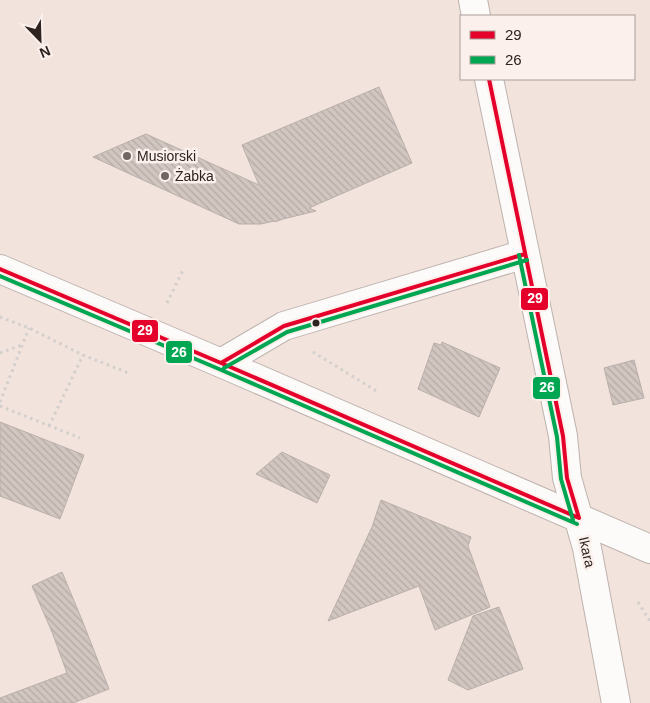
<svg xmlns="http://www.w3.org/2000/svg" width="650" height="703" viewBox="0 0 650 703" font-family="Arial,sans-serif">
	<defs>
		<pattern id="building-back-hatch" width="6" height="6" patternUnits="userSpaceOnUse" patternTransform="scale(1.25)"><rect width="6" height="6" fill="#d2c6c1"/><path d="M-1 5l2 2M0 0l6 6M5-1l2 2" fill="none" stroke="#b5aaa5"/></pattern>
	</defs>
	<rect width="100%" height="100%" fill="#f2e3dd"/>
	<!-- building -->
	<path fill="url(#building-back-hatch)" stroke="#baafaa" d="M379,87l33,76 -103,45 7,3 -33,8 -8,3 -1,-1 -13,3h-22l-146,-67 53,-23 113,51 -17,-40z
		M442,342l58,26 -21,49 -61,-28 16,-46 7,2z
		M634,360l10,38 -31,7 -9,-37z
		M0,422l84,33 -24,64 -60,-23z
		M282,452l48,23 -13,28 -61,-29z
		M381,500l90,37 -3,9 22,61 -55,23 -16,-44 -91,35 44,-94z
		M62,572l20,48 27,69 -36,14h-73v-5l67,-25 -15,-41 -20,-46z
		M499,607l24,62 -55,21 -20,-10 25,-64z"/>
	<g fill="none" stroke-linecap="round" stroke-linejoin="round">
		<!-- minor casing -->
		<g stroke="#beb3ae" stroke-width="30">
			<path id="minor" d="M221,363l63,-37 241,-72"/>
		</g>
		<!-- tertiary casing -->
		<g stroke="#beb3ae" stroke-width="30">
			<path id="tertiary" d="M473,0l3,16
				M489,79l74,357 4,42 20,70 29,155"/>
		</g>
		<!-- primary casing -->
		<g stroke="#beb3ae" stroke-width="30">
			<path id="primary" d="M0,269l221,94 429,186"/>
		</g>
		<!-- path -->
		<path stroke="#d3cfcd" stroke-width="3" stroke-dasharray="2.5 4" stroke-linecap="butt" d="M167,303l17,-35
			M0,317l29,11 54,27 48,19
			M313,352l65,40
			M0,353l22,-8
			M0,402l29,-74
			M0,406l80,32
			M49,426l34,-71
			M638,602l12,19"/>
		<!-- minor -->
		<use href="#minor" stroke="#fdfbfa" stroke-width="28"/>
		<!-- tertiary -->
		<use href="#tertiary" stroke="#fdfbfa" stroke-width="28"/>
		<!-- primary -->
		<use href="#primary" stroke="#fdfbfa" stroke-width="28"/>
		<!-- bus-1 casing -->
		<g stroke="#fbf0ec" stroke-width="8">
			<path id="bus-1" d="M489,79l74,357 4,42 12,40
				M0,269l221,94 358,155
				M221,363l63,-37 241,-72"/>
		</g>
		<!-- bus-2 casing -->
		<g stroke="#fbf0ec" stroke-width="8">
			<path id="bus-2" d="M519,255l38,182 4,42 12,41
				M0,276l219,93 358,155
				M224,368l63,-36 240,-72"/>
		</g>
		<!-- bus-1 -->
		<use href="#bus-1" stroke="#e4002b" stroke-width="4"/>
		<!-- bus-2 -->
		<use href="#bus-2" stroke="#00a651" stroke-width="4"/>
	</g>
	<!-- markers -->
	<g fill="#726662" stroke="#fbf0ec" stroke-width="2">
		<circle cx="127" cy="156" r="5"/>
		<circle cx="165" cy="176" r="5"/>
	</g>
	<circle fill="#2d231f" stroke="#fbf0ec" stroke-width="2" cx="316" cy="323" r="4.5"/>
	<g text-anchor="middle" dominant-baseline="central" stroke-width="5" stroke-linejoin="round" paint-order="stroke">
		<!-- poi labels -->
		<g font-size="14" fill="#2d231f" stroke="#fbf0ec" text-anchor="start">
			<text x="137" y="156">Musiorski</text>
			<text x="175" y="176">Żabka</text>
		</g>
		<!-- street labels -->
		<g font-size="14" fill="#2d231f" stroke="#fbf0ec">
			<text transform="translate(587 552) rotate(77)">Ikara</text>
		</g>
	</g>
	<g stroke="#fbf0ec" stroke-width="2">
		<rect x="520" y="287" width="29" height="24" rx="5" fill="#e4002b"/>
		<rect x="131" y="319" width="28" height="24" rx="5" fill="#e4002b"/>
		<rect x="165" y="340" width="28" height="24" rx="5" fill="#00a651"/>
		<rect x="532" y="376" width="29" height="24" rx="5" fill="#00a651"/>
	</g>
	<g font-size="14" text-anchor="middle" font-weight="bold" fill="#fff">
		<text x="535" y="303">29</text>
		<text x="145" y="335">29</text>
		<text x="179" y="357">26</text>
		<text x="547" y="392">26</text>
	</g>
	<!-- legend -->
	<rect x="460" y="15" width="175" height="65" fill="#fbf0ec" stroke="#a99e9a"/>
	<rect x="470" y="31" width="25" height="8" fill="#e4002b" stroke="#a99e9a"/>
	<text x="505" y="40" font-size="15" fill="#2d231f">29</text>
	<rect x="470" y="56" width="25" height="8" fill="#00a651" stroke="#a99e9a"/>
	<text x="505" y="65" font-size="15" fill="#2d231f">26</text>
	<!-- north arrow -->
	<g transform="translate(40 40) rotate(157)" stroke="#fbf0ec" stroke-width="4" paint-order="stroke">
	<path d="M0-4L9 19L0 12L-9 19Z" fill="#2d231f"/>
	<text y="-8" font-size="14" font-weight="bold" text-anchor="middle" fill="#2d231f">N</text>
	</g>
</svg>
